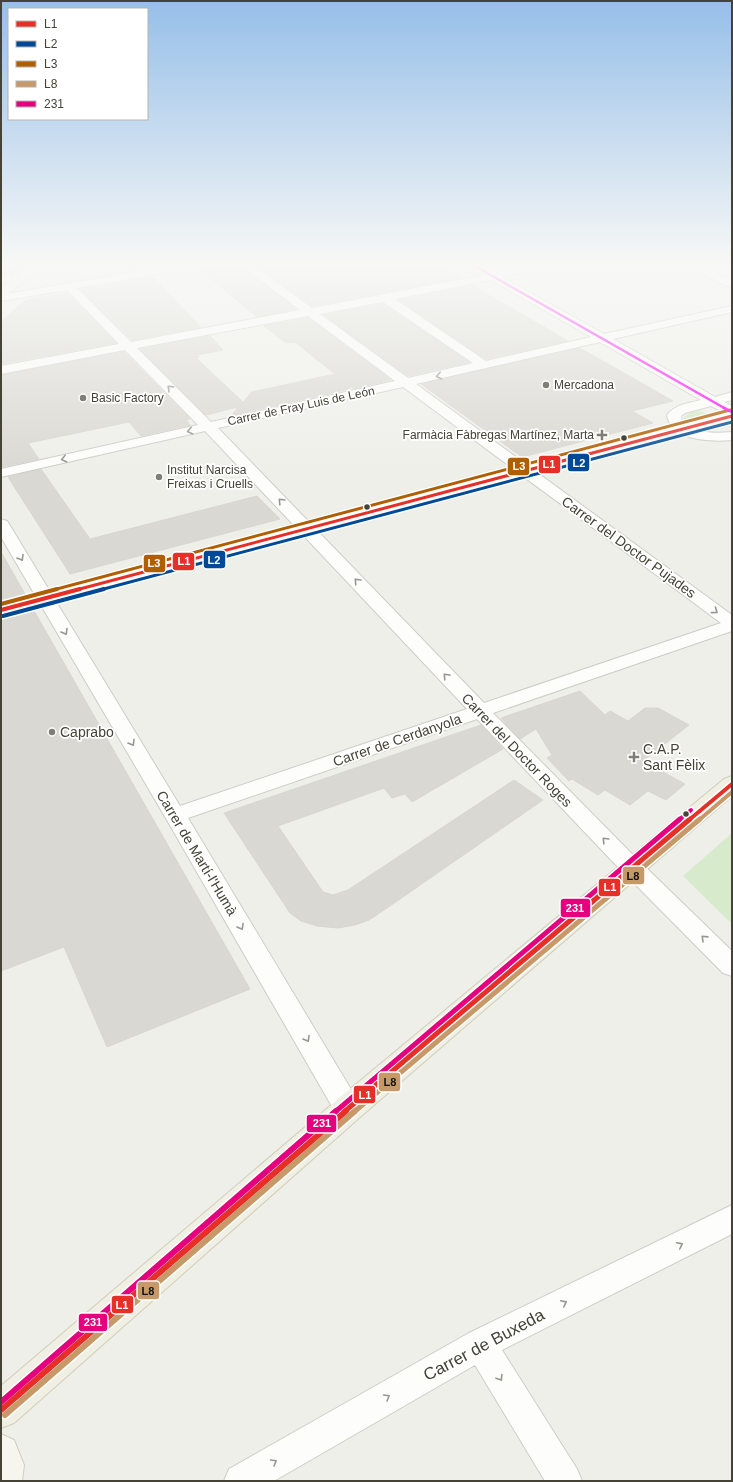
<svg xmlns="http://www.w3.org/2000/svg" width="733" height="1482" viewBox="0 0 733 1482" font-family="Helvetica,sans-serif">
	<rect width="100%" height="100%" fill="#efefea"/>
	<!-- green -->
	<path fill="#d7eacb" d="M1,265h29l-14,12 -13,-1 -2,1z
		M699,410l10,5 -25,7 -1,-4 8,-6z
		M732,833v91l-49,-48z"/>
	<!-- building -->
	<path fill="#d9d8d2" stroke="#d7d6d0" d="M221,265h19l56,44 -39,8 -58,-48z
		M256,265h183l22,13 -149,28z
		M147,277h5l49,50 -69,13 -51,-50z
		M473,285l9,6 86,50 -82,18 -87,-59z
		M67,293l49,50 -115,21v-43l25,-21z
		M383,304l86,58 -61,14 -84,-61z
		M308,318l83,62 -37,9 -5,-4 1,4 -119,27 7,-9 -32,8 -66,-66 70,-13 13,14 -26,5 2,2 -3,1 47,44 9,-10 83,-18 -40,-32 -9,1 -22,-17z
		M580,348l93,53 -41,10 21,12 -131,34 -101,-73z
		M124,352l66,67 -4,1 4,5 -49,11 -12,-14 -101,21 11,16 -38,8v-92z
		M41,469l49,70 167,-43 23,23 -210,55 -62,-97z
		M1,552l25,44 -25,6z
		M33,609l217,380 -143,58 -43,-100 -63,24v-354z
		M580,691l25,24 5,-4 18,10 17,-13h13l31,17 -46,36 42,23 -19,16 -18,-9 -18,14 -25,-15 -7,5 -26,-16 -3,2 -22,-23 5,-3 -16,-26 -16,10 -19,-21z
		M481,725l22,24 -91,53 -7,-8 -13,4 -8,-10 -106,38 45,66 10,3 15,-5 166,-110 29,20 -156,108 -18,12 -14,5 -17,3 -21,-2 -16,-5 -11,-8 -66,-100z"/>
	<g fill="none" stroke-linecap="round" stroke-linejoin="round">
		<!-- minor casing -->
		<g stroke="#cdcdc7" stroke-width="2">
			<path id="minor" d="M173,265h25l-5,3 -116,20 54,54 169,-32 -59,-45h12l59,43 171,-33v-4l4,-1 7,2 35,-7h22l-5,3 -44,9 102,57 128,-28v6l-119,27 102,58 17,-5v8l-8,2 8,4v10l-21,-10 -26,7 -4,3 1,5c15,12 31,13 50,11v8c-20,2 -61,1 -65,-25 8,-11 23,-12 34,-15l-101,-58 -184,42 316,231v16l-239,82 138,140 101,98v25l-9,-3 -108,-109 -138,-145 -289,99 170,283 4,8 -4,8 -10,4 -10,-4 -174,-302 -163,-278v-18l6,2 2,3 171,282 287,-97 -262,-278 -204,46v-8l197,-44 -73,-75 -124,24v-8l118,-22 -52,-54 -66,11v-6zM491,280l100,57 -105,24 -91,-62zM383,302l90,61 -65,15 -88,-64zM308,316l87,65 -184,41 -74,-74zM403,387l318,236 -237,80 -266,-275z
				M683,265h14l35,16v7z
				M732,1205v29l-230,116 75,119 5,12h-37l-70,-116 -201,116h-50l5,-12 240,-136z"/>
		</g>
		<!-- tertiary casing -->
		<g stroke="#cdcdc7" stroke-width="2">
			<path id="tertiary" d="M732,412v9l-731,195v-12z"/>
		</g>
		<!-- secondary casing -->
		<g stroke="#cecdc1" stroke-width="2">
			<path id="secondary" d="M29,265h14l-38,32 -4,1v-10z
				M1,1434l13,6 10,25 -2,16h-21z"/>
		</g>
		<!-- primary casing -->
		<g stroke="#d1ceb8" stroke-width="2">
			<path id="primary" d="M732,776v20l-373,322 -345,305 -13,5v-42l336,-286 387,-321z"/>
		</g>
		<!-- minor -->
		<use href="#minor" fill="#fdfdfc" fill-rule="evenodd"/>
		<!-- tertiary -->
		<use href="#tertiary" fill="#fdfdfc" fill-rule="evenodd"/>
		<!-- secondary -->
		<use href="#secondary" fill="#f6f6ef" fill-rule="evenodd"/>
		<!-- primary -->
		<use href="#primary" fill="#f0efe4" fill-rule="evenodd"/>
		<!-- bus-1-far3 casing -->
		<g stroke="#fff" stroke-width="5.5">
			<path id="bus-1-far3" d="M76,590l656,-174"/>
		</g>
		<!-- bus-1-far2 casing -->
		<g stroke="#fff" stroke-width="7">
			<path id="bus-1-far2" d="M1,610l79,-21
				M689,820l43,-36"/>
		</g>
		<!-- bus-1-far1 casing -->
		<g stroke="#fff" stroke-width="8">
			<path id="bus-1-far1" d="M344,1112l346,-293"/>
		</g>
		<!-- bus-1 casing -->
		<g stroke="#fff" stroke-width="9">
			<path id="bus-1" d="M1,1410l345,-299"/>
		</g>
		<!-- bus-2-far1 casing -->
		<g stroke="#fff" stroke-width="5.5">
			<path id="bus-2-far1" d="M100,590l632,-168"/>
		</g>
		<!-- bus-2 casing -->
		<g stroke="#fff" stroke-width="7">
			<path id="bus-2" d="M3,616l101,-27"/>
		</g>
		<!-- bus-3-far1 casing -->
		<g stroke="#fff" stroke-width="5.5">
			<path id="bus-3-far1" d="M53,590l677,-180"/>
		</g>
		<!-- bus-3 casing -->
		<g stroke="#fff" stroke-width="7">
			<path id="bus-3" d="M1,604l56,-15"/>
		</g>
		<!-- bus-4-far2 casing -->
		<g stroke="#fff" stroke-width="7">
			<path id="bus-4-far2" d="M699,820l33,-28"/>
		</g>
		<!-- bus-4-far1 casing -->
		<g stroke="#fff" stroke-width="8">
			<path id="bus-4-far1" d="M354,1112l346,-293"/>
		</g>
		<!-- bus-4 casing -->
		<g stroke="#fff" stroke-width="9">
			<path id="bus-4" d="M5,1415l350,-304"/>
		</g>
		<!-- bus-5-far2 casing -->
		<g stroke="#fff" stroke-width="7">
			<path id="bus-5-far2" d="M679,820l12,-10"/>
		</g>
		<!-- bus-5-far1 casing -->
		<g stroke="#fff" stroke-width="8">
			<path id="bus-5-far1" d="M335,1112l345,-293"/>
		</g>
		<!-- bus-5 casing -->
		<g stroke="#fff" stroke-width="9">
			<path id="bus-5" d="M1,1402l335,-291"/>
		</g>
		<!-- bus-6-far1 casing -->
		<g stroke="#fff" stroke-width="4.5">
			<path id="bus-6-far1" d="M473,265l253,144"/>
		</g>
		<!-- bus-6 casing -->
		<g stroke="#fff" stroke-width="5.5">
			<path id="bus-6" d="M724,408l8,4"/>
		</g>
		<!-- bus-1-far3 -->
		<use href="#bus-1-far3" stroke="#e63027" stroke-width="3"/>
		<!-- bus-1-far2 -->
		<use href="#bus-1-far2" stroke="#e63027" stroke-width="4"/>
		<!-- bus-1-far1 -->
		<use href="#bus-1-far1" stroke="#e63027" stroke-width="5"/>
		<!-- bus-1 -->
		<use href="#bus-1" stroke="#e63027" stroke-width="6"/>
		<!-- bus-2-far1 -->
		<use href="#bus-2-far1" stroke="#004996" stroke-width="3"/>
		<!-- bus-2 -->
		<use href="#bus-2" stroke="#004996" stroke-width="4"/>
		<!-- bus-3-far1 -->
		<use href="#bus-3-far1" stroke="#b05f00" stroke-width="3"/>
		<!-- bus-3 -->
		<use href="#bus-3" stroke="#b05f00" stroke-width="4"/>
		<!-- bus-4-far2 -->
		<use href="#bus-4-far2" stroke="#c79968" stroke-width="4"/>
		<!-- bus-4-far1 -->
		<use href="#bus-4-far1" stroke="#c79968" stroke-width="5"/>
		<!-- bus-4 -->
		<use href="#bus-4" stroke="#c79968" stroke-width="6"/>
		<!-- bus-5-far2 -->
		<use href="#bus-5-far2" stroke="#e5007d" stroke-width="4"/>
		<!-- bus-5-far1 -->
		<use href="#bus-5-far1" stroke="#e5007d" stroke-width="5"/>
		<!-- bus-5 -->
		<use href="#bus-5" stroke="#e5007d" stroke-width="6"/>
		<!-- bus-6-far1 -->
		<use href="#bus-6-far1" stroke="#fe00ff" stroke-width="2.5"/>
		<!-- bus-6 -->
		<use href="#bus-6" stroke="#fe00ff" stroke-width="3"/>
	</g>
	<!-- one-way arrows -->
	<defs><path id="oneway-chevron" d="M-2-3.5L2.5 0L-2 3.5" fill="none" stroke-width="1.6" stroke-linecap="round" stroke-linejoin="round"/></defs>
	<g stroke="#98968f">
		<use href="#oneway-chevron" transform="translate(439 376) rotate(167)"/>
		<use href="#oneway-chevron" transform="translate(170 388) rotate(-136)"/>
		<use href="#oneway-chevron" transform="translate(190 431) rotate(167)"/>
		<use href="#oneway-chevron" transform="translate(64 459) rotate(167)"/>
		<use href="#oneway-chevron" transform="translate(281 501) rotate(-134)"/>
		<use href="#oneway-chevron" transform="translate(21 558) rotate(59)"/>
		<use href="#oneway-chevron" transform="translate(357 581) rotate(-133)"/>
		<use href="#oneway-chevron" transform="translate(715 611) rotate(36)"/>
		<use href="#oneway-chevron" transform="translate(65 632) rotate(59)"/>
		<use href="#oneway-chevron" transform="translate(446 676) rotate(-133)"/>
		<use href="#oneway-chevron" transform="translate(132 743) rotate(59)"/>
		<use href="#oneway-chevron" transform="translate(605 840) rotate(-134)"/>
		<use href="#oneway-chevron" transform="translate(241 927) rotate(60)"/>
		<use href="#oneway-chevron" transform="translate(704 938) rotate(-136)"/>
		<use href="#oneway-chevron" transform="translate(307 1039) rotate(60)"/>
		<use href="#oneway-chevron" transform="translate(680 1245) rotate(-26)"/>
		<use href="#oneway-chevron" transform="translate(564 1303) rotate(-26)"/>
		<use href="#oneway-chevron" transform="translate(500 1378) rotate(58)"/>
		<use href="#oneway-chevron" transform="translate(387 1397) rotate(-30)"/>
		<use href="#oneway-chevron" transform="translate(274 1462) rotate(-30)"/>
	</g>
	<!-- sky -->
	<linearGradient id="sky" x2="0" y2="1"><stop stop-color="#96bfe9"/><stop offset="0.56" stop-color="#f8f8f6"/><stop offset="1" stop-color="#f8f8f6" stop-opacity="0"/></linearGradient>
	<rect width="733" height="473" fill="url(#sky)"/>
	<!-- markers -->
	<g fill="#807f75" stroke="#fff" stroke-width="1.5">
		<circle cx="546" cy="385" r="4"/>
		<circle cx="83" cy="398" r="4"/>
		<path d="M600 429h4v4h4v4h-4v4h-4v-4h-4v-4h4z"/>
		<circle cx="159" cy="477" r="4"/>
		<circle cx="52" cy="732" r="4"/>
		<path d="M632 751h4v4h4v4h-4v4h-4v-4h-4v-4h4z"/>
	</g>
	<g fill="#454236" stroke="#fff" stroke-width="1.5">
		<circle cx="624" cy="438" r="3.5"/>
		<circle cx="367" cy="507" r="3.5"/>
		<circle cx="686" cy="814" r="3.5"/>
	</g>
	<g text-anchor="middle" dominant-baseline="central" stroke-width="3.5" stroke-linejoin="round" paint-order="stroke">
		<!-- far-poi labels -->
		<g font-size="12" fill="#454236" stroke="#fff" text-anchor="start">
			<text x="554" y="385">Mercadona</text>
			<text x="91" y="398">Basic Factory</text>
			<text x="594" y="435" text-anchor="end">Farmàcia Fàbregas Martínez, Marta</text>
			<text x="167" y="470">Institut Narcisa<tspan x="167" dy="14">Freixas i Cruells</tspan></text>
		</g>
		<!-- far-street labels -->
		<g font-size="12" fill="#454236" stroke="#fff">
			<text transform="translate(301 406) rotate(-12)">Carrer de Fray Luis de León</text>
		</g>
		<!-- street labels -->
		<g font-size="14" fill="#454236" stroke="#fff">
			<text transform="translate(629 547) rotate(36)">Carrer del Doctor Pujades</text>
			<text transform="translate(397 740) rotate(-19)">Carrer de Cerdanyola</text>
			<text transform="translate(517 750) rotate(46)">Carrer del Doctor Roges</text>
			<text transform="translate(197 853) rotate(59)">Carrer de Martí-l'Humà</text>
		</g>
		<!-- poi labels -->
		<g font-size="14" fill="#454236" stroke="#fff" text-anchor="start">
			<text x="60" y="732">Caprabo</text>
			<text x="643" y="749">C.A.P.<tspan x="643" dy="16">Sant Fèlix</tspan></text>
		</g>
		<!-- near-street labels -->
		<g font-size="17" fill="#454236" stroke="#fff">
			<text transform="translate(484 1345) rotate(-28)">Carrer de Buxeda</text>
		</g>
	</g>
	<g stroke="#fff" stroke-width="1.5">
		<rect x="567" y="453" width="23" height="19" rx="4" fill="#004996"/>
		<rect x="538" y="455" width="23" height="19" rx="4" fill="#e63027"/>
		<rect x="507" y="457" width="23" height="19" rx="4" fill="#b05f00"/>
		<rect x="203" y="550" width="23" height="19" rx="4" fill="#004996"/>
		<rect x="172" y="552" width="23" height="19" rx="4" fill="#e63027"/>
		<rect x="143" y="554" width="23" height="19" rx="4" fill="#b05f00"/>
		<rect x="622" y="866" width="23" height="19" rx="4" fill="#c79968"/>
		<rect x="598" y="878" width="23" height="19" rx="4" fill="#e63027"/>
		<rect x="560" y="898" width="31" height="20" rx="4" fill="#e5007d"/>
		<rect x="378" y="1072" width="23" height="20" rx="4" fill="#c79968"/>
		<rect x="353" y="1085" width="23" height="19" rx="4" fill="#e63027"/>
		<rect x="306" y="1114" width="31" height="19" rx="4" fill="#e5007d"/>
		<rect x="137" y="1281" width="23" height="19" rx="4" fill="#c79968"/>
		<rect x="111" y="1295" width="23" height="19" rx="4" fill="#e63027"/>
		<rect x="78" y="1313" width="30" height="19" rx="4" fill="#e5007d"/>
	</g>
	<g font-size="11" text-anchor="middle" font-weight="bold" fill="#fff">
		<text x="579" y="467">L2</text>
		<text x="549" y="468">L1</text>
		<text x="519" y="470">L3</text>
		<text x="214" y="564">L2</text>
		<text x="184" y="565">L1</text>
		<text x="154" y="567">L3</text>
		<text x="610" y="891">L1</text>
		<text x="575" y="912">231</text>
		<text x="365" y="1099">L1</text>
		<text x="322" y="1127">231</text>
		<text x="122" y="1309">L1</text>
		<text x="93" y="1326">231</text>
	</g>
	<g font-size="11" text-anchor="middle" font-weight="bold" fill="#111">
		<text x="633" y="880">L8</text>
		<text x="390" y="1086">L8</text>
		<text x="148" y="1295">L8</text>
	</g>
	<!-- border -->
	<rect width="733" height="1482" fill="none" stroke="#454236" stroke-width="4"/>
	<!-- legend -->
	<rect x="8" y="8" width="140" height="112" fill="#ffffff" stroke="#b5b3af"/>
	<rect x="16" y="21" width="20" height="6" fill="#e63027" stroke="#b5b3af"/>
	<text x="44" y="28" font-size="12" fill="#454236">L1</text>
	<rect x="16" y="41" width="20" height="6" fill="#004996" stroke="#b5b3af"/>
	<text x="44" y="48" font-size="12" fill="#454236">L2</text>
	<rect x="16" y="61" width="20" height="6" fill="#b05f00" stroke="#b5b3af"/>
	<text x="44" y="68" font-size="12" fill="#454236">L3</text>
	<rect x="16" y="81" width="20" height="6" fill="#c79968" stroke="#b5b3af"/>
	<text x="44" y="88" font-size="12" fill="#454236">L8</text>
	<rect x="16" y="101" width="20" height="6" fill="#e5007d" stroke="#b5b3af"/>
	<text x="44" y="108" font-size="12" fill="#454236">231</text>
</svg>
